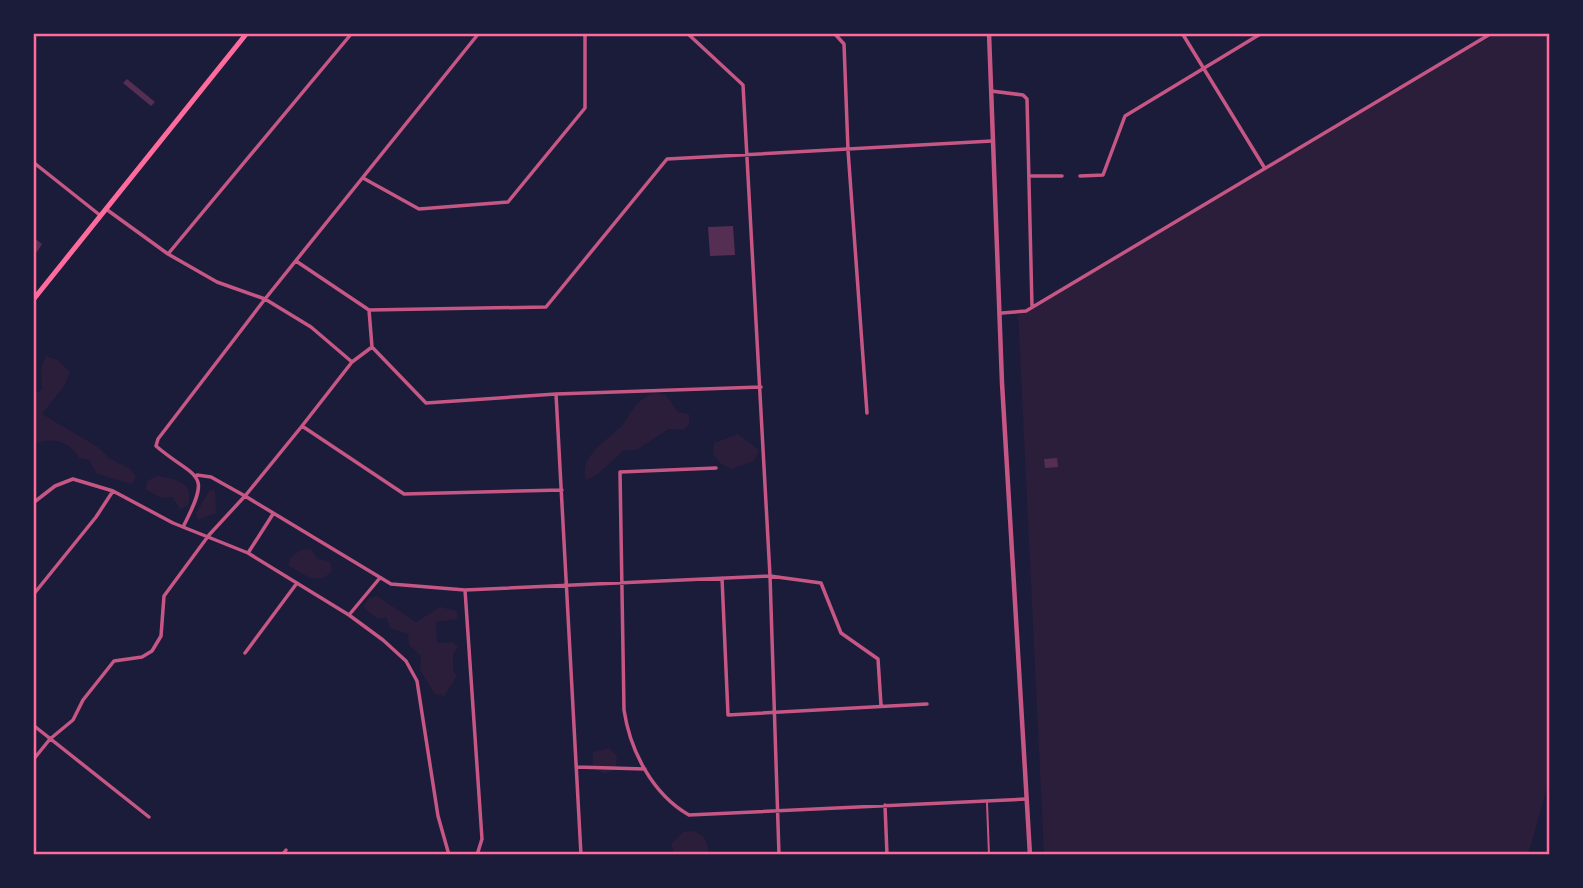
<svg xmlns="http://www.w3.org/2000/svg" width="1583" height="888" viewBox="0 0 1583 888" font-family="'PT Sans',sans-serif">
	<rect width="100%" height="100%" fill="#1b1b3a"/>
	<!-- green -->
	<path fill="#2a1e3b" d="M1497,33h53v744l-22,78h-484l-26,-543 8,-1 245,-149z
		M46,356l12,4 12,12 -5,13 -23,29 56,33 12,12 21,10 5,8 -4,7 -35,-10 -8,-14 -10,-2c-10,-18 -28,-21 -46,-14v-50l9,-4 -1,-22z
		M654,393l12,2 12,17 11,2v11l-6,5 -14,-1 -33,21h-12l-26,24 -12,6c-8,-27 24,-39 38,-57 10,-15 13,-23 30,-30z
		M738,434l21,16 -5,11 -23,8 -10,-5 -8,-10 1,-11z
		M157,476c19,3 38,6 31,29l-8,5 -7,-13 -11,1 -16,-8 1,-9z
		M215,489l1,24 -18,7 -2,-7 13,-22z
		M311,549l7,10 12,3 2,9 -8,7h-14l-21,-12 1,-8 10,-8z
		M377,596l39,26 24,-15 17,4 1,8 -22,3 1,21 16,-1 5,5 -5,8v16l4,5 -13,20 -9,-2 -15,-24 1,-14 -12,-11 -1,-11 -18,-6 -4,-11 -8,2 -15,-12 6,-9z
		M609,748l8,8 -1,13 -12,5 -11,-7v-15z
		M694,831c12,5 14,11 15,24h-34l-4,-11 12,-12z"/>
	<!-- building -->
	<path fill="#542f53" d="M127,79l28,23 -4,4 -28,-23z
		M733,226l2,29 -25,1 -2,-29z
		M33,237l9,7 -5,8 -4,-3z
		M1057,458l1,9 -13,1 -1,-9z"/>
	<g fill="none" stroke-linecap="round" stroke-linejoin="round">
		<!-- service -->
		<path stroke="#c65784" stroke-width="2" d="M987,803l2,52"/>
		<!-- minor -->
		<path stroke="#c65784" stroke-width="3.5" d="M687,33l56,52 27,491 9,279
			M834,33l10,11 4,106 19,263
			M1182,33l82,134
			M991,91l32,4 4,4 5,208
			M33,162l68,54
			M1029,176h33
			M1080,176l23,-1 22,-59 137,-83
			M363,178l56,31 89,-7 77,-94v-75
			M106,209l62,45 49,28 48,17 46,28 41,35 -50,64 102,68 158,-4
			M168,254l184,-221
			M296,261l73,49 3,37 54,56 130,-9 205,-7
			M369,310l177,-3 121,-148 325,-18
			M1002,313l24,-2 466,-278
			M352,362l20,-15
			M556,394l25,461
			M302,426l-57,70 146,88 74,6
			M716,468l-96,4 4,238c6,40 28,84 65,105l337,-16
			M33,503l22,-17 18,-7 40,12 60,32 75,30 101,62 34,25 23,21 11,20 21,135 11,39
			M183,527c30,-58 14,-46 -27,-81l2,-7 107,-140 214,-266
			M248,553l25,-39
			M722,578l6,137 199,-11
			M33,595l63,-78 17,-26
			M349,615l30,-36
			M245,653l52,-70
			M33,725l116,92
			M33,760l17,-21 23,-19 10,-20 31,-39 28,-4 10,-6 9,-15 3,-40 45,-61 36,-39 -34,-19 -14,-2
			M576,767l69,2
			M885,805l2,50
			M282,855l4,-5
			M477,855l5,-16 -17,-249 305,-14 51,7 20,50 37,26 3,46"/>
		<!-- tertiary -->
		<path stroke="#c65784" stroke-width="4.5" d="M989,33l13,350 28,472"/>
		<!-- trunk -->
		<path stroke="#ff6b9d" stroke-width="5" d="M33,300l214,-267"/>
	</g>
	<!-- border -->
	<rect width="1583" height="888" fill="none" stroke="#1b1b3a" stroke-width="70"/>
	<rect x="35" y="35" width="1513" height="818" fill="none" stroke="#ff6b9d" stroke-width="2.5"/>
</svg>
